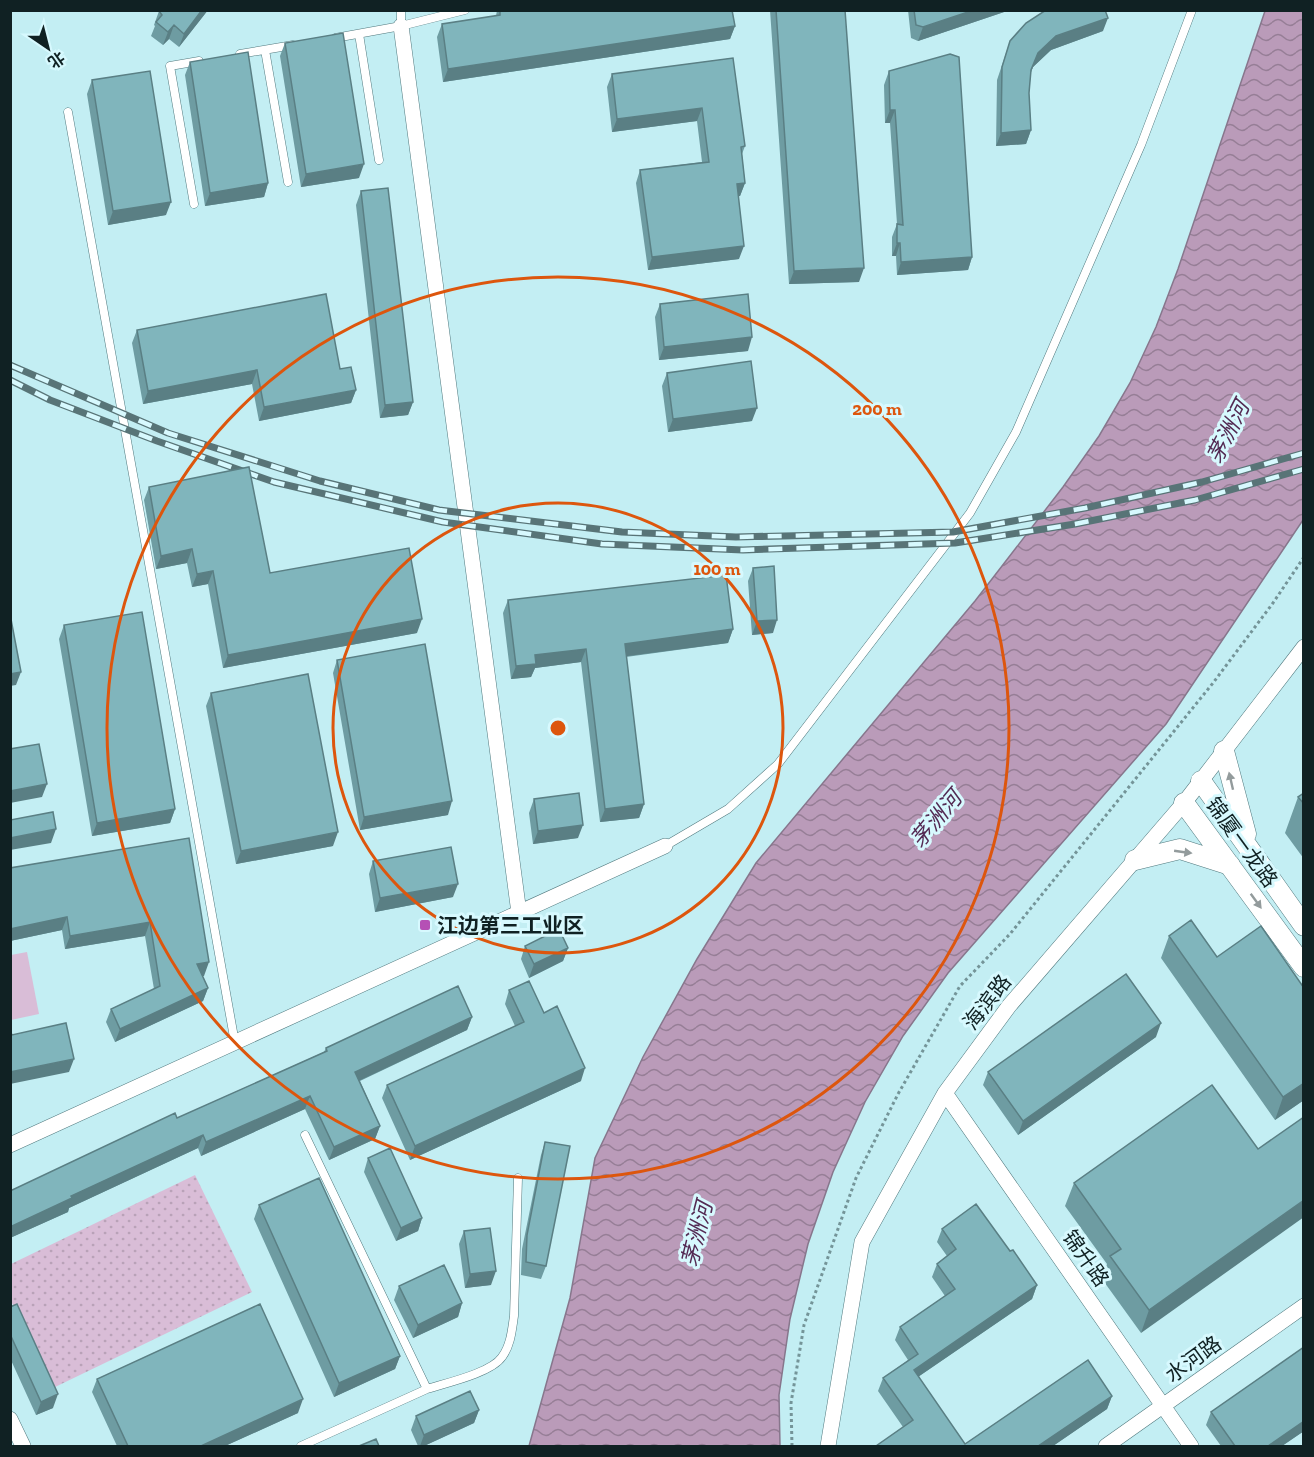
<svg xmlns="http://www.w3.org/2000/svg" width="1314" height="1457" viewBox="0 0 1314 1457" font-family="'Zilla Slab','Noto Sans SC',serif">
	<defs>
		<pattern id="grass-dots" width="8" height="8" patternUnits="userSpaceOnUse" patternTransform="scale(1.5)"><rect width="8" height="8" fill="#d9bdd7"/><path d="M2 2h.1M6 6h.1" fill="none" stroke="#b9a2b8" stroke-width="1.8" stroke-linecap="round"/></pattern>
		<pattern id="water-waves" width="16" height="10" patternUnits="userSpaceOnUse" patternTransform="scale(1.5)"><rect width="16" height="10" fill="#ba9bb9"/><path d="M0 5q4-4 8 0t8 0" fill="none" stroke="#967e96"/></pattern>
	</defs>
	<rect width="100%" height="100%" fill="#c3eef3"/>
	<!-- grass -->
	<path fill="url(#grass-dots)" d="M195,1175l57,117 -199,96 -42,-87v-37z"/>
	<!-- pitch -->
	<path fill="#d9bdd7" d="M27,952l12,62 -28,6v-65z"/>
	<!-- water -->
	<path fill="url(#water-waves)" stroke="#87768c" stroke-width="1.5" d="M1265,11h38v509l-137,204 -218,249 -45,63 -38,66 -32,70 -25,72 -18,75 -11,76 1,51h-251l41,-148 25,-140 48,-101 54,-98 59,-96 219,-262 88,-114 36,-51 31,-53 26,-56 22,-58z"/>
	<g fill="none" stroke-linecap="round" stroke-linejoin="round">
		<!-- service casing -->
		<g stroke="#51797e" stroke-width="9">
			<path id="service" d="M401,10v16
				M359,34l20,126
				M335,38l66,-12 64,-16
				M265,50l23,132
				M240,54l53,-9
				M68,112l167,931
				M194,204l-24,-138 29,-5
				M665,846l63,-37 50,-45 192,-251 46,-81 125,-287 51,-135
				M427,1389c19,-6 64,-16 75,-32 9,-12 10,-28 12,-41l4,-138
				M301,1446l126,-57 -122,-254"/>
		</g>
		<!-- minor casing -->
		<g stroke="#51797e" stroke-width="16">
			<path id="minor" d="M401,26l118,887
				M945,1093l246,353
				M10,1145l655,-299
				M10,1419l13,27
				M828,1446l34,-204 83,-149 64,-87 175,-203 120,-156
				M1106,1446l198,-140"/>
		</g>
		<!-- tertiary casing -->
		<g stroke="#51797e" stroke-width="21">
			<path id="tertiary" d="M1224,751l22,83
				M1201,781l103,145
				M1184,803l120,164
				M1135,860l45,-11 50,16"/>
		</g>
		<!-- path -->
		<path stroke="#749498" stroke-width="3" stroke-dasharray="3 3" stroke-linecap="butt" d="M792,1446l-1,-43 13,-78 52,-147 42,-84 62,-108 50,-52 203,-251 60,-80 31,-46"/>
		<!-- service -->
		<use href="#service" stroke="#fff" stroke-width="8"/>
		<!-- minor -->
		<use href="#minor" stroke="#fff" stroke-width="15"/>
		<!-- tertiary -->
		<use href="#tertiary" stroke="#fff" stroke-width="20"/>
		<!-- rail casing -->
		<g stroke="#587477" stroke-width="7">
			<path id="rail" d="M10,365l158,68 152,48 119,29 183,22 114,5 217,-5 132,-24 117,-26 102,-29
				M10,380l40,20 107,41 117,41 169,40 159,22 141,6 212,-7 120,-19 120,-24 109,-31"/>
		</g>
		<!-- rail -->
		<use href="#rail" stroke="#d7f9fe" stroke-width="4.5" stroke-dasharray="14" stroke-linecap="butt"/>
	</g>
	<!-- wall -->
	<path fill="#6e9ca2" d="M208,10l-29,37 -10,-8 -6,6 -12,-9 4,-10 -1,-1 5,-14z
		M497,10h235l3,16 -5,13 -287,43 -6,-45 5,-13 54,-8z
		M770,10h75l14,272 -70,2z
		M908,10h102l-92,31 -7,-3z
		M1103,31l-52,19 -18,17 -2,5 -2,21 2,37 -5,14 -30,2 1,-66 13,-39z
		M285,43l74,135 -58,9 -21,-131z
		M733,58l12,88 -3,8 3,29 -5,13h-2l1,63 -91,11 -12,-87 4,-13 62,-8 -5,-41 -85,11 -5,-45 5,-13z
		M190,62l78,121 -4,14 -59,9 -20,-131z
		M889,71l83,186 -4,13 -71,5 -1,-19h-4v-19l5,-13 -7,-101h-5l-1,-38z
		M92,80l74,135 -58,10 -21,-131z
		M361,191l52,211 -5,13 -28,3 -24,-213z
		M660,304l88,47 -89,9 -4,-43z
		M137,330l203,39 16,21 -5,13 -92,18 -7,-37 -109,20 -11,-61z
		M667,373l85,48 -84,11 -6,-46z
		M149,487l121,86 147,60 -194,35 -15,-84 -16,3 -5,-24 -31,6 -12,-69z
		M753,568l20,65 -21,2 -4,-54z
		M508,600l225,29 -5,14 -102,14 18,147 -5,14 -39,4 -19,-160 -46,6 -4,9 -20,2 -8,-66z
		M64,625l111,184 -5,14 -78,13 -33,-197z
		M337,660l111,155 -88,15 -27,-157z
		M211,693l122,153 -97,18 -30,-158z
		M1304,793v66l-19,-26 13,-36z
		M534,799l44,39 -45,6 -4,-31z
		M189,838l15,138h-2l6,12 -5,13 -88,41 -9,-20 5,-13 43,-20 -9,-53 -80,13 -3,-19 -52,11v-73z
		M373,861l80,36 -78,15 -6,-38z
		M1169,936l48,21 87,31v112l-29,20 -114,-162z
		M525,946l43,2 -5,13 -34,17 -8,-19z
		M509,990l35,23 37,68 -171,79 -28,-62 5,-13 128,-59 -10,-22z
		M472,1017l-5,13 -107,51 20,45 -5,13 -46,21 -24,-51 -104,47 -3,-8 -129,60 -1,4 -58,26 167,-120 147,-66 2,-4z
		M1156,1037l-138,98 -35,-50 5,-13z
		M545,1142l1,124 -5,13 -20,-4 1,-26 19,-94z
		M1258,1149l-117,184 -39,-54 5,-15 -42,-58 9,-23z
		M368,1158l54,60 -4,13 -22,10 -32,-69z
		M259,1205l141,151 -5,13 -61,28 -80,-178z
		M942,1229l68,22 27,34 -5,14 -114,78 47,67 147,-48 -5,13 -54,37h-177l27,-19 -25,-36 5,-13 25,-18 -13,-20 5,-13 45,-31 -13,-19 5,-13 10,-8 -10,-14z
		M464,1231l27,54 -26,3 -6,-44z
		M399,1286l63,17 -4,14 -45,21 -19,-38z
		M10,1307l43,101 -17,7 -26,-57z
		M1304,1347v84l-22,15h-61l-15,-21 5,-13z
		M97,1379l201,34 -73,33h-108l-25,-54z
		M479,1410l-5,13 -50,23h-6l-7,-16 5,-14z"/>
	<!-- shaded-wall -->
	<path fill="#5a7f84" d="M202,10h6l-29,37 5,-13z
		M974,10h36l-92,31 5,-14z
		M1108,18l-5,13 -52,19 -18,17 -7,17 12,-31 18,-17z
		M174,25l-5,14 -6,6 5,-13z
		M735,26l-5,13 -287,43 5,-13z
		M702,108l-5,13 -85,11 5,-13z
		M890,110h5l-5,13h-5z
		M1031,130l-5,14 -30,2 5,-13z
		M364,164l-5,14 -58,9 5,-13z
		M268,183l-4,14 -59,9 5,-13z
		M745,183l-5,13 -8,1 5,-13z
		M171,202l-5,13 -58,10 5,-14z
		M897,243h3l-4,13h-4z
		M744,246l-5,13 -91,11 4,-13z
		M972,257l-4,13 -71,5 4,-13z
		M864,268l-5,14 -70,2 5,-13z
		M752,337l-4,14 -89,9 5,-13z
		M257,370l-5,14 -109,20 5,-13z
		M356,390l-5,13 -92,18 5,-14z
		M413,402l-5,13 -28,3 5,-13z
		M757,408l-5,13 -84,11 5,-13z
		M192,549l-5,14 -31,6 5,-13z
		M213,571l-5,13 -16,3 5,-13z
		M422,619l-5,14 -194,35 5,-13z
		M777,620l-4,13 -21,2 5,-14z
		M733,629l-5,14 -108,14 5,-13z
		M586,649l-5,13 -46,6 -4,9 -20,2 5,-13 19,-11z
		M21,672l-5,13 -6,1v-12z
		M47,784l-5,13 -32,6v-12z
		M452,801l-4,14 -88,15 4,-13z
		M644,804l-5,14 -39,4 5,-13z
		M175,809l-5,14 -78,13 5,-13z
		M583,825l-5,13 -45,6 5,-13z
		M56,829l-5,14 -41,7v-12z
		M338,832l-5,14 -97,18 5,-13z
		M458,884l-5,13 -78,15 5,-14z
		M67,917l-5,13 -52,11v-12z
		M150,922l-5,14 -80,13 5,-13z
		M568,948l-5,13 -34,17 5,-14z
		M209,962l-5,14 -12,2 5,-14z
		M208,988l-5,13 -88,41 5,-13z
		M472,1017l-5,13 -117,55 5,-13z
		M1161,1023l-5,14 -138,98 5,-14z
		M74,1059l-5,13 -59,12v-12z
		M585,1068l-4,13 -171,79 5,-14z
		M1304,1083v17l-29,20 8,-23z
		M310,1096l-5,13 -104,47 5,-14z
		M380,1126l-5,13 -46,21 5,-13z
		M203,1135l-5,13 -129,60 -1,4 -58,26v-11l61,-31z
		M1304,1200v17l-163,116 8,-23z
		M422,1218l-4,13 -22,10 5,-13z
		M496,1271l-5,14 -26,3 5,-14z
		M1037,1285l-5,14 -123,84 5,-13z
		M462,1303l-4,14 -45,21 5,-13z
		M400,1356l-5,13 -61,28 5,-14z
		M58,1394l-5,14 -17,7 5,-13z
		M1112,1396l-5,13 -54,37h-15z
		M303,1399l-5,14 -73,33h-24z
		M479,1410l-5,13 -50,23h-4l4,-11z
		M1304,1421v10l-22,15h-14z"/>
	<!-- building -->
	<path fill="#80b5bc" stroke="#5a7f84" stroke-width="1.5" d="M159,10h43l-18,24 -10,-9 -6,7 -12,-10 6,-7 -3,-4z
		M500,10h232l3,16 -287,43 -6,-45 58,-9z
		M776,10h69l19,258 -70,3z
		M914,10h60l-51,17 -7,-2z
		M1046,10h59l3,8 -52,18 -18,17 -7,17 -2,23 2,37 -30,3 1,-66 8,-26 16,-18z
		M343,33l21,131 -58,10 -21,-131z
		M248,52l20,131 -58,10 -20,-131z
		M950,54l9,3 13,200 -71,5 -1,-19h-3v-19l6,1 -8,-115h-5l-1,-39z
		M733,58l12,88 -4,1 4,36 -8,1 7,62 -92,11 -12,-87 69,-8 -7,-54 -85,11 -5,-45z
		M150,71l21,131 -58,9 -21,-131z
		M388,188l25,214 -28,3 -24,-214z
		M326,294l14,75 11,-2 5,23 -92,17 -7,-37 -109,21 -11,-61z
		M748,294l4,43 -88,10 -4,-43z
		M751,361l6,47 -84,11 -6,-46z
		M249,467l21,106 139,-25 13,71 -194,36 -15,-84 -16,3 -5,-25 -31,7 -12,-69z
		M774,566l3,54 -20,1 -4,-53z
		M726,575l7,54 -108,15 19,160 -39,5 -19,-160 -51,6 1,9 -20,2 -8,-66z
		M142,612l33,197 -78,14 -33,-198z
		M10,614l11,58 -11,2z
		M425,644l27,157 -88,16 -27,-157z
		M308,674l30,158 -97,19 -30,-158z
		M39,744l8,40 -37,7v-42z
		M579,793l4,32 -45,6 -4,-32z
		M1304,793v11l-6,-7z
		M53,812l3,17 -46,9v-18z
		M189,838l20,124 -12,2 11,24 -88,41 -9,-20 49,-23 -10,-64 -80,14 -3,-19 -57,12v-61z
		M451,847l7,37 -78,14 -7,-37z
		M1191,920l26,37 44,-31 43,62v95l-21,14 -114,-161z
		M559,929l9,19 -34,16 -9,-18z
		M1126,974l35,49 -138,98 -35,-49z
		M529,981l15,32 13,-7 28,62 -170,78 -28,-61 137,-63 -15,-32z
		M458,986l14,31 -117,55 25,54 -46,21 -24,-51 -104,46 -3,-7 -132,61 1,2 -62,29v-36l165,-78 2,5 150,-67 -1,-3z
		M66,1023l8,36 -64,13v-42l2,5z
		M1212,1085l46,64 46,-32v83l-155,110 -39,-54 11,-7 -47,-66z
		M545,1142l25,4 -24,120 -20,-4 1,-27z
		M390,1148l32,70 -21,10 -33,-70z
		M319,1178l81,178 -61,27 -80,-178z
		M976,1204l34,47 3,-1 24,35 -123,85 51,74 123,-84 24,36 -74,50h-162l37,-26 -30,-42 35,-24 -18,-27 55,-38 -18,-25 19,-15 -14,-20z
		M490,1228l6,43 -26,3 -6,-43z
		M444,1265l18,38 -44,22 -19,-39z
		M17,1304l41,90 -17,8 -31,-68v-27z
		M260,1304l43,95 -102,47h-73l-31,-67z
		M1304,1347v74l-36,25h-33l-24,-34z
		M470,1391l9,19 -55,25 -8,-19z
		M376,1439l3,7h-20z"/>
	<!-- one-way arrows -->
	<defs><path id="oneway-solid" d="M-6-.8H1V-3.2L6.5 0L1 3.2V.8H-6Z" transform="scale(1.5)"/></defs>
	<g fill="#939b9c">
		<use href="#oneway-solid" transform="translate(1231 781) rotate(-103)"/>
		<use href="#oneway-solid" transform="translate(1183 852) rotate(8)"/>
		<use href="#oneway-solid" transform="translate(1256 901) rotate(54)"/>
	</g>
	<!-- distance rings -->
	<g fill="none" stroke="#dd560d" stroke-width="3">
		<circle cx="558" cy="728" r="225"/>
		<circle cx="558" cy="728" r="451"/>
	</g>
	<!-- markers -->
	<rect fill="#b550b5" stroke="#d7f9fe" stroke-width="2" x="419" y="919" width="12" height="12" rx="3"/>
	<g text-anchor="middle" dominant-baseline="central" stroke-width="6" stroke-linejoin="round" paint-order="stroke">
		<!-- street labels -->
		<g font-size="21" fill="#102123" stroke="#d7f9fe">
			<text transform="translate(1242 842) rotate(54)">锦厦一龙路</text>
			<text transform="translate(987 1002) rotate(-52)">海滨路</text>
			<text transform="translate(1086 1258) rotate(55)">锦升路</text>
			<text transform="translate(1193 1359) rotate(-36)">水河路</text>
		</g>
		<!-- poi labels -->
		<g font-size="21" font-weight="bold" fill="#102123" stroke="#d7f9fe" text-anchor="start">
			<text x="437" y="925">江边第三工业区</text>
		</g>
		<!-- water labels -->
		<g font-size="22" font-style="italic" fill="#532a53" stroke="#d7f9fe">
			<text transform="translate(1228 432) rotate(-63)">茅洲河</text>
			<text transform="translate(936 819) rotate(-50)">茅洲河</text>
			<text transform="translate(697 1234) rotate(-76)">茅洲河</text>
		</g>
	</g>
	<circle cx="558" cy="728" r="9" fill="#dd560d" stroke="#d7f9fe" stroke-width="3"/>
	<g font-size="18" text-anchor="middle" font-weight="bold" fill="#dd560d" stroke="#d7f9fe" stroke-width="6" stroke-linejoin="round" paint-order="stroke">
		<text x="877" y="415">200 m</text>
		<text x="717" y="575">100 m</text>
	</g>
	<!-- border -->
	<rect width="1314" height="1457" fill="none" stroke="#102123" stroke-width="24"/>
	<!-- north arrow -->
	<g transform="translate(48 48) rotate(145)" stroke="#d7f9fe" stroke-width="4.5" paint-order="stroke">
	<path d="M0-4.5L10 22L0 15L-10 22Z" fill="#102123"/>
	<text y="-9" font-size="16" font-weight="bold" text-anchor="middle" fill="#102123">北</text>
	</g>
</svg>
